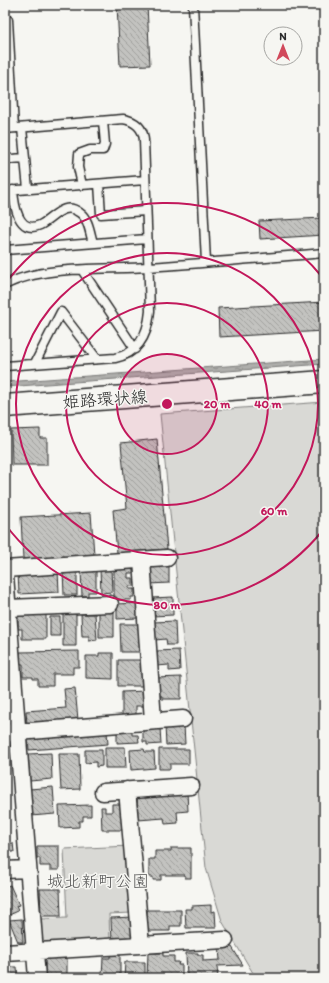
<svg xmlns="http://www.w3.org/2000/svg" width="329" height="983" viewBox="0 0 329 983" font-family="Itim,'Klee One',sans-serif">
	<defs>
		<pattern id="water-ripples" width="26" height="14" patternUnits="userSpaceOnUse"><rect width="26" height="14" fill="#aeaeab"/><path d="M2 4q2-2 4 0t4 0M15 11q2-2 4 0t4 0" fill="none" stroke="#8e8e8b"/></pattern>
		<pattern id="building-back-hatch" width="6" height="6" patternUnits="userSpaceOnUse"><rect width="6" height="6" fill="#c3c3c0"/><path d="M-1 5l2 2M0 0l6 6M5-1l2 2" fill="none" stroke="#9f9f9c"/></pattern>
	</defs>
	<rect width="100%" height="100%" fill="#f6f6f2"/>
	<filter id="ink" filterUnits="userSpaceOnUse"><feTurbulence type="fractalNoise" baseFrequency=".025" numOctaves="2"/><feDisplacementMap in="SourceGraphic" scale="8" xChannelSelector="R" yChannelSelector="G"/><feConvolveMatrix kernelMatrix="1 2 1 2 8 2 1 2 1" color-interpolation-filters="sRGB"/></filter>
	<g filter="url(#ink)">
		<!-- park -->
		<path fill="#d9d9d5" stroke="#828280" d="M324,402v576h-68l-34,-57 -16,-53 -46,-454z
			M130,846l2,67 -23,1 1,30 -68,2 -1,-27 26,-1 -3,-69z"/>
		<!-- water -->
		<path fill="url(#water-ripples)" stroke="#7a7a78" d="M324,359v5l-319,23v-5z"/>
		<!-- building -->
		<path fill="url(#building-back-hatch)" stroke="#2b2b2b" d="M117,5h30l3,60 -30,1z
			M324,218v17l-64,4 -1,-18z
			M324,302v29l-105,6 -1,-29z
			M40,429v9h7v27h-35l-1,-35z
			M157,439l10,110 -50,4 -4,-43 14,-2 -6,-65z
			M91,513l3,42 -71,4 -2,-42z
			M114,564h19v9h-5v5h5v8h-4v3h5v8h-3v3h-17z
			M149,564h20v19l-20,1z
			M81,569h15v23h-8v4h-6z
			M100,569h11l1,23 -11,1z
			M63,570h14v25h-13z
			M58,571l1,21 -40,2 -1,-21z
			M173,597v18l-21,1v-18z
			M138,603v15l-21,1v-15z
			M99,609h15v28h-15z
			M63,612h13v34h-13z
			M18,614h28v25h-24v-10h-4z
			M81,614h14l2,26 -8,1v-5h-7z
			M50,617h10v19h-10z
			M175,621l1,24h-9l-1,-6 -11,1 -1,-18z
			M120,624h19l1,28h-19z
			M179,650l1,20 -11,1v-6l-12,1v-15z
			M79,651v16h-6v7h-20v12h-15v-7h-5v-2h-10v-13h-3v-12z
			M99,653h14v26l-27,-1v-22h13z
			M118,660h24v26h-24z
			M181,677v22h-19v-3h-5l-1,-18z
			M75,688l3,32 -51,4 -1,-13 40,-3 -2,-19z
			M146,691v15h-10v11h-14v-25z
			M184,725l1,19 -19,1 -1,-19z
			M160,728l1,16 -14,1v-3h-4v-13z
			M117,730h15v5h6l1,7 -22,1z
			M107,732l1,12 -79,6 -1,-13z
			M105,747h20l1,21h-21z
			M144,749l1,3h9l1,16 -24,2 -1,-20z
			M159,749h30v15h-19v5h-11z
			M85,750h17v16l-6,1v-5l-11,1z
			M51,753l1,26 -22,2 -2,-27z
			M59,754h20l1,35 -19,1z
			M53,787l2,27 -24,2 -1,-27z
			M187,792l1,19 -11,1 1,11 -13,1 -1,-6 -26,2 -1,-25h7l1,3 10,-1 -1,-3z
			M112,804h9l1,26h-20l-1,-23h4v5h7z
			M91,805v11h-8v5h-4v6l-19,1 -1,-22z
			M5,843h8l1,9h-5l1,8h-5z
			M37,846h22v24h-9v-4h-10v-8h-3z
			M171,848h20v30h-6v-3h-24v5h-8v-3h-4v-18h6v-8h16z
			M10,885l9,20 -3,1 2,5 -11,5 -2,-5v-24z
			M40,889h20l1,27h-20z
			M211,905v7l4,-1 1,17h-30l-1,-19h7v-3z
			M147,910h34v16h-11v5h-23z
			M134,917l1,24 -23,1 -1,-24z
			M22,919l1,23h-5l-9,-22z
			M232,947l11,18 -26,1 1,12h-31l-1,-25h12v2h5v6l17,-1 -1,-12z
			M148,953h15v3h11v6h5l-1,3h4v13h-35z
			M110,954h10v21l-18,1 1,-18h7z
			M45,957h22v21h-22z
			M125,962h20v16h-21z
			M5,967h12l1,11h-13z"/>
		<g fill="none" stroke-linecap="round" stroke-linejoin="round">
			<!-- service casing -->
			<g stroke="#2b2b2b" stroke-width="11">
				<path id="service" d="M193,5l13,257
					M5,20h3l6,108
					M22,128l6,61
					M5,129l118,-10c12,2 20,8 21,21l6,171c-2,22 -10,42 -35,47l-110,8
					M11,159l14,-1
					M99,184l2,30 45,-3
					M82,185l-4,-18 1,-13 11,-4h13l2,-6 -2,-23
					M13,190c1,14 5,45 27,35 13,-6 24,-25 40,-12 9,6 10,21 13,30
					M5,191l140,-11
					M5,250l142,-11
					M82,270l53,79
					M5,285c37,-20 101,-15 144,-18 58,-4 117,-9 175,-14
					M35,363l26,-51 36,47"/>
			</g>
			<!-- minor casing -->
			<g stroke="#2b2b2b" stroke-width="19">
				<path id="minor" d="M142,560l11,161
					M5,569l162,-11
					M5,575l32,403
					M8,608l102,-4
					M5,733l178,-14
					M127,790l14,155
					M103,792l88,-6
					M5,870l23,-1
					M5,953l220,-13"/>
			</g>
			<!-- secondary casing -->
			<g stroke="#2b2b2b" stroke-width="25">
				<path id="secondary" d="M5,406l319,-24"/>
			</g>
			<!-- service -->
			<use href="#service" stroke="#f6f6f2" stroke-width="8"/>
			<!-- minor -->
			<use href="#minor" stroke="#f6f6f2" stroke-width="16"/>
			<!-- secondary -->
			<use href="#secondary" stroke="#f6f6f2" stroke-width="22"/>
		</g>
	</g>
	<!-- distance rings -->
	<circle cx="167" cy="404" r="50" fill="#c2185b" fill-opacity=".12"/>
	<g fill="none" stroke="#c2185b" stroke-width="2">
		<circle cx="167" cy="404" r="50"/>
		<circle cx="167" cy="404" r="101"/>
		<circle cx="167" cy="404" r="151"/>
		<path d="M323 530A201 201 0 0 1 5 524M5 284A201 201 0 0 1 323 278"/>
	</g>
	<g text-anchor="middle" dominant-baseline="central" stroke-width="3" stroke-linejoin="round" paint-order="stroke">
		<!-- street labels -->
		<g font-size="17" fill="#2b2b2b" stroke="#f6f6f2">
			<text transform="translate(105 399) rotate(-4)">姫路環状線</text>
		</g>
		<!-- park labels -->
		<g font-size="17" fill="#565656" stroke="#f6f6f2">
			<text x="98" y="881">城北新町公園</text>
		</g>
	</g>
	<circle cx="167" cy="404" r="6" fill="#c2185b" stroke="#f6f6f2" stroke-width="2"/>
	<g font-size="12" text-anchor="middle" font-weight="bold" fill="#c2185b" stroke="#f6f6f2" stroke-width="3" stroke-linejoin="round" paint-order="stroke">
		<text x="217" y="408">20 m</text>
		<text x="268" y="408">40 m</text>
		<text x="274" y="515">60 m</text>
		<text x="167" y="609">80 m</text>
	</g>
	<!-- margin -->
	<rect width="329" height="983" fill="none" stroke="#f6f6f2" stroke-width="20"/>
	<rect x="10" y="10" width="309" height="963" fill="none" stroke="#2b2b2b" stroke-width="1.5" filter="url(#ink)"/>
	<!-- north arrow -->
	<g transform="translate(283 46)"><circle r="19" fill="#f6f6f2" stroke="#a5a5a2"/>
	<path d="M0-3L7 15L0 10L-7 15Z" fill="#d1495b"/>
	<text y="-6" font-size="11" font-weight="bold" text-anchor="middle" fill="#2b2b2b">N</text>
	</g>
</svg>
